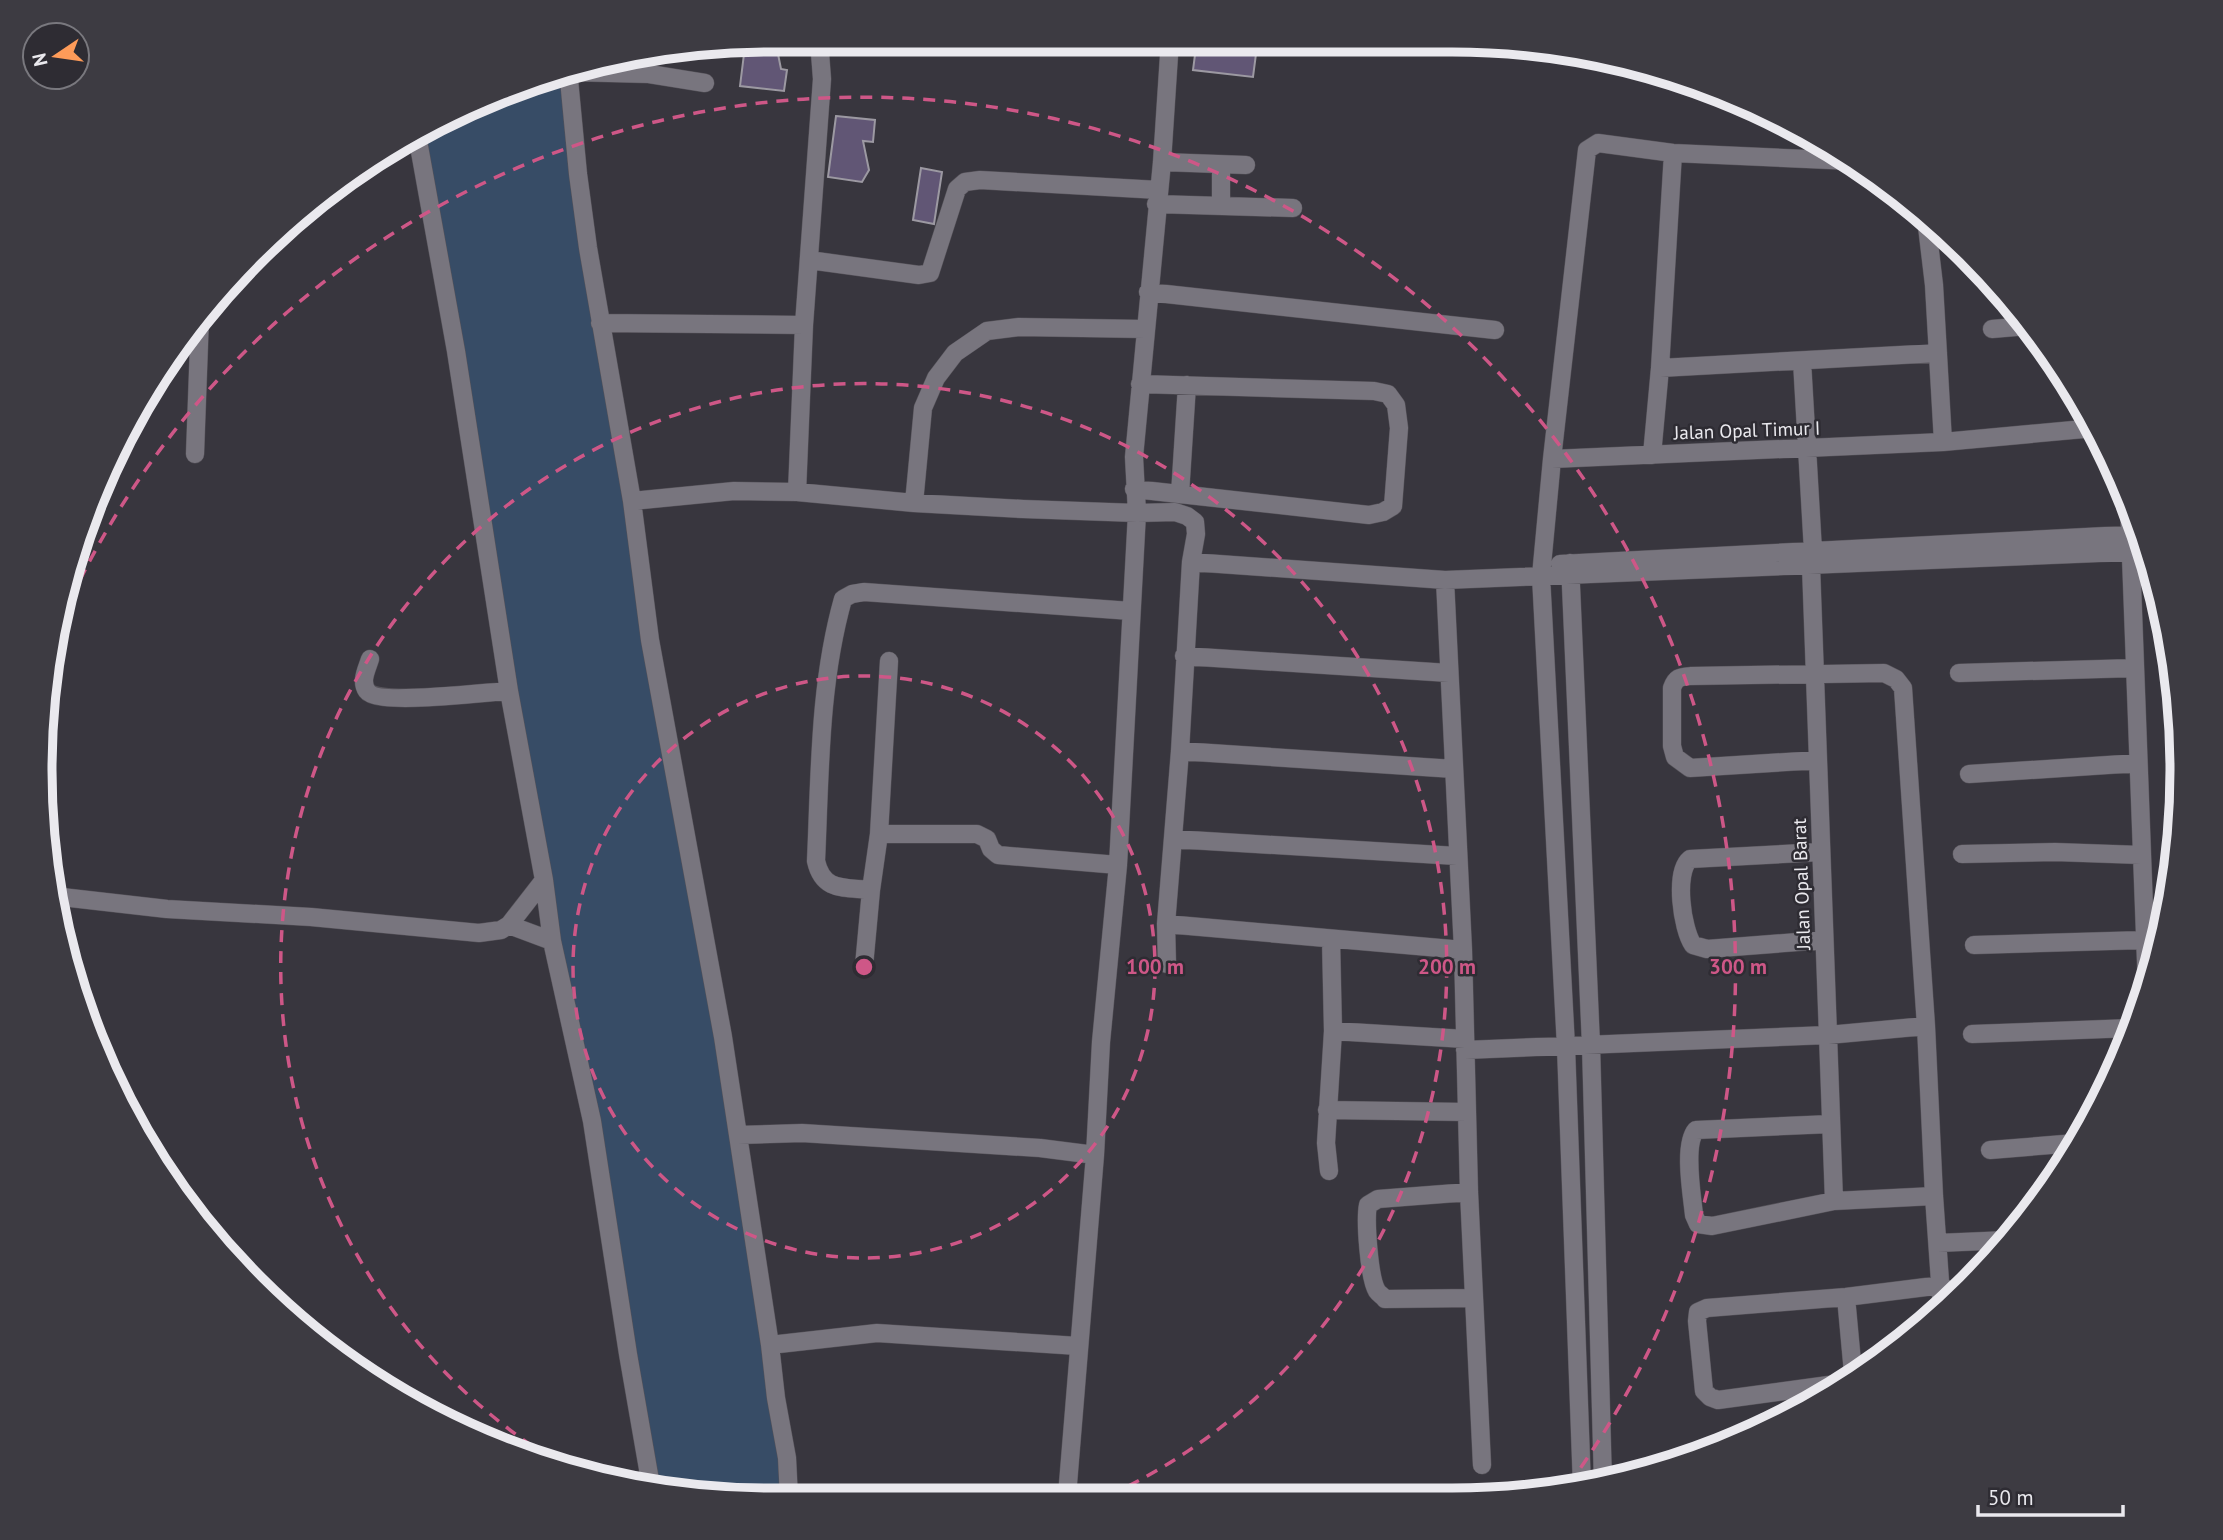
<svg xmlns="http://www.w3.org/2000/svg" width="2223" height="1540" viewBox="0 0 2223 1540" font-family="'PT Sans',sans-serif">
	<rect width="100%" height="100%" fill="#38363e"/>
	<!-- water -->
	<path fill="#374c66" d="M568,69l221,1429h-66l-72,-12 -234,-1351 73,-39z"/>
	<!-- building -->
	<path fill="#615675" stroke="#9c99a2" stroke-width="2" d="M745,46l32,3 4,20 6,1 -3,21 -44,-5z
		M1196,47l60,7 -3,23 -60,-7z
		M836,116l39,4 -2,22 -10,-1 6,29 -7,12 -34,-5z
		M921,168l21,4 -8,52 -21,-4z"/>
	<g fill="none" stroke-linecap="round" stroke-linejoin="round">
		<!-- minor casing -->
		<g stroke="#555259" stroke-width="19">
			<path id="minor" d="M568,69l10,105 10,74 44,253 18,139 73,397 47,308 6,53 11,60 2,40
				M569,72l80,2 56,9
				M417,135l39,216 53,340 35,189 8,61 40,180 36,233 23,132
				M1162,162l84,3
				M1221,165v41
				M1156,204l137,4
				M1926,218l8,67 9,157
				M809,260l110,15 11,-2 27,-84 8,-7 15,-2 179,10
				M1148,292l347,38
				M600,323l204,2
				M1992,329l36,-3
				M1802,361l11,190 -2,15 23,635
				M1660,368l278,-15
				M195,454l5,-137
				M1652,455l8,-87 13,-215
				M1552,459l391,-17 152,-14
				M1134,489l235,26 14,-3 10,-6 6,-78 -3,-23 -8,-11 -14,-3 -234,-7
				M797,492l7,-167 18,-246 -3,-39
				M1180,494l7,-109
				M632,501l102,-10 63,1 117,11 109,6 114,4 38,-1 12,4 8,6 1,12 -5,28 -11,189 -14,173 1,40
				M914,503l9,-95 13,-30 19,-25 32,-22 32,-4 126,2
				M2129,503l18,486
				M1191,562l254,18 703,-29
				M1570,563l21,482 12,438
				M1560,564l584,-30
				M1445,580l18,370 6,242 13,273
				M1184,656l265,17
				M370,659c-3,10 -10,22 -3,32 10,15 120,1 142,0
				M1959,673l176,-5
				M1180,751l274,18
				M1818,760l-128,8 -15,-11 -3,-11v-58c4,-11 8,-11 19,-12l193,-3 12,6 7,9 23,338 8,170 8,114
				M1969,774l169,-11
				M879,834l10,-173
				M1173,839l284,17
				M1821,852l-131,7c-16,13 -8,70 3,86l14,4 117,-9
				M1962,854l93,-2 86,3
				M1118,865l-120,-10 -7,-6 -4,-10 -10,-5h-98l-8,56c-27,-3 -48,2 -55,-29 4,-87 3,-177 27,-262l9,-5 12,-2 267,19
				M53,896l114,13 144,8 168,16 22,-3 8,-5 35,-45
				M1166,924l297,26
				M509,925l43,16
				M1974,945l171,-5
				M864,966l7,-76
				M1333,1031l132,8
				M1972,1034l160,-6
				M1465,1050l363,-15 98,-9
				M1327,1110l140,2
				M1831,1124l-135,6c-13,15 -4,65 -2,85l4,9 14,2 122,-25 100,-5
				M738,1135l64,-2 238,15 55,7
				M1990,1150l86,-7
				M1329,1171l-3,-28 7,-112 -2,-92
				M1469,1192l-91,7 -10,6c-3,15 1,73 9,86 2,3 6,5 8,8l89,-1
				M1938,1243l70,-3
				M1846,1297l7,76
				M770,1345l107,-12 201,13
				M1836,1384l-118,16 -8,-3 -6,-6 -7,-70 1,-9 9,-4 139,-11 96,-12
				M1582,1487l-16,-440 -25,-471 11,-117 35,-309 11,-7 75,10 179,8
				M1067,1496l28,-341 6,-113 17,-177 19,-352 -3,-56 28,-295 8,-122"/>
		</g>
		<!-- minor -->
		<use href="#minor" stroke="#78757e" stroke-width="18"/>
	</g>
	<!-- distance rings -->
	<g fill="none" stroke="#ce5787" stroke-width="3.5" stroke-dasharray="12 9">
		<circle cx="864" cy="967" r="291"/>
		<path d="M568 1469A583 583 0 1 1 1110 1495"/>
		<path d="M62 618A874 874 0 1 1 1567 1487"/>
	</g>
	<g text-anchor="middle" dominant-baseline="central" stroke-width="5" stroke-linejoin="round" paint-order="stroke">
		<!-- street labels -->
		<g font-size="19" fill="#eae9ee" stroke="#2e2c33">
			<text transform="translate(1747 430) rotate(-2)">Jalan Opal Timur I</text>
			<text transform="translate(1801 884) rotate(-92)">Jalan Opal Barat</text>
		</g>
	</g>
	<!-- crop -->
	<path d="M0 0H2223V1540H0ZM770 52H1452A718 718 0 0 1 2170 770V770A718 718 0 0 1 1452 1488H770A718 718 0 0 1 52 770V770A718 718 0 0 1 770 52Z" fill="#3d3b42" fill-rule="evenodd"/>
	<path fill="none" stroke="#eae9ee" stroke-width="9" d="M770 52H1452A718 718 0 0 1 2170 770V770A718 718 0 0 1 1452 1488H770A718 718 0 0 1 52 770V770A718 718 0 0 1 770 52Z"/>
	<circle cx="864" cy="967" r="10" fill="#ce5787" stroke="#2e2c33" stroke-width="3.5"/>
	<g font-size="21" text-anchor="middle" font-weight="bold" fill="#ce5787" stroke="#2e2c33" stroke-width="5" stroke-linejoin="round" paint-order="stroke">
		<text x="1155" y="974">100 m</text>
		<text x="1447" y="974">200 m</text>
		<text x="1738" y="974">300 m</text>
	</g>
	<!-- north arrow -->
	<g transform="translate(56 56) rotate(257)"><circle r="33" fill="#2e2c33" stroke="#79787e" stroke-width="2"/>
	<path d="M0-5L12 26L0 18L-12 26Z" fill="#fe9b59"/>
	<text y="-10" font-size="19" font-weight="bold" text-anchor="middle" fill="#eae9ee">N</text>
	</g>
	<!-- scale -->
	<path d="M1978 1505v10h145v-10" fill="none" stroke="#eae9ee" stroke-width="3.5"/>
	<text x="1988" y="1505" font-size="21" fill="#eae9ee" stroke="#2e2c33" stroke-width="5" paint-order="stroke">50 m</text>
</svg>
